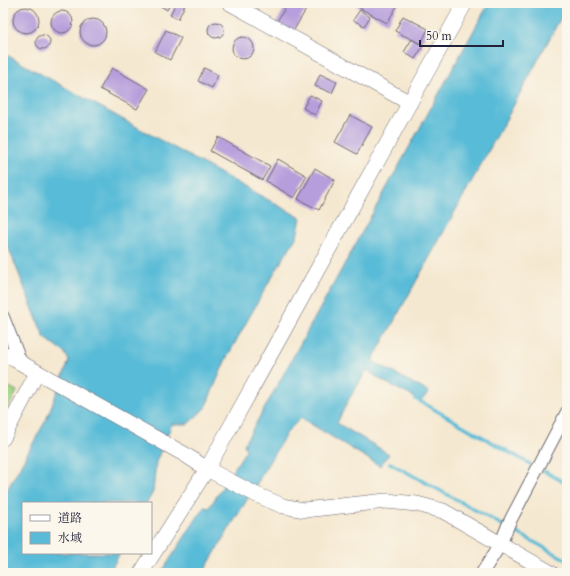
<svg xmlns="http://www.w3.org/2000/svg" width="570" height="576" viewBox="0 0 570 576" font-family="Cardo,'Noto Serif JP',serif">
	<rect width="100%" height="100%" fill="#fbf7ec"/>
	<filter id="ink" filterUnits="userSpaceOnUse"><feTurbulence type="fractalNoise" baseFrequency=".025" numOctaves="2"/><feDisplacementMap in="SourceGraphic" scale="8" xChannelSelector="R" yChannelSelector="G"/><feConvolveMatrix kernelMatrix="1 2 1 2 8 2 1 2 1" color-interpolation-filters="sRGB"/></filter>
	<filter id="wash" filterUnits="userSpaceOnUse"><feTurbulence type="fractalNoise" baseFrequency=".012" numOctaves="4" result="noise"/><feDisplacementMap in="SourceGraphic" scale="16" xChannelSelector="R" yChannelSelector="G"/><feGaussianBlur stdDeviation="0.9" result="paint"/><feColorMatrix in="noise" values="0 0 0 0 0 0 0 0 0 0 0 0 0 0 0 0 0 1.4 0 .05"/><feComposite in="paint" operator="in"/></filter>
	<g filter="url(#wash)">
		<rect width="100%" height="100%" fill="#f5e8d0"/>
		<!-- green -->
		<path fill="#a5d989" stroke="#647e62" d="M3,384l14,7 -14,27z"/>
		<!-- water -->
		<path fill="#59bbd7" stroke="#3e6e89" d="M489,3h78v3l-58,108 -137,247 57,31 -8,9 -40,-21 -14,-10 -19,31 -11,22 52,31 -9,12 -79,-48 -13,13 -25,41 -4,8 -30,49 -26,44h-42l43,-66 5,1 37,-58 -2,-6 23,-40z
			M3,53l298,165 -4,18 -27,44 -44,79 -21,49 -17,16h-16l-16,38 -3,30 -6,11h-124v50h97l-11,20h-106v-76l43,-77 23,-59 -4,-8 -21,-16 -41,-103z"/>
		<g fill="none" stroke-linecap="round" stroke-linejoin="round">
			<!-- stream -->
			<path stroke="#59bbd7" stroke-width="3.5" d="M416,399l114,65
				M390,463l114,63
				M544,471l23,13
				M510,529l57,31"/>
		</g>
		<g id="blocks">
			<!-- building -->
			<path fill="#b69ddc" d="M158,3h13l-4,7 -10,-6z
				M176,3h10l-8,16 -8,-4z
				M288,3h22l-18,30 -16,-10z
				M358,3h41l-12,20 -31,-17z
				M13 20a13 13 0 1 1 26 0a13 13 0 1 1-26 0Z
				M360,10l10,7 -6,9 -11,-6z
				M51 22a11 11 0 1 1 22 0a11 11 0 1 1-22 0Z
				M403,16l25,13 -7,15 -26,-13z
				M80 32a13 13 0 1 1 26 0a13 13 0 1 1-26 0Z
				M208 30a8 8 0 1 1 16 0a8 8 0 1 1-16 0Z
				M166,30l15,8 -11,22 -15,-8z
				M36 42a7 7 0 1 1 14 0a7 7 0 1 1-14 0Z
				M232 48a11 11 0 1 1 22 0a11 11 0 1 1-22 0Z
				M412,39l11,7 -8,13 -11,-7z
				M112,68l37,21 -12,20 -37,-20z
				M204,68l14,7 -6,13 -14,-7z
				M320,74l17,8 -5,11 -17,-7z
				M310,95l12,6 -7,14 -12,-7z
				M350,115l22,12 -15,27 -22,-12z
				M218,137l52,29 -8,14 -52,-29z
				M278,159l29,17 -13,22 -28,-17z
				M315,168l20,12 -16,30 -21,-11z"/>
		</g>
	</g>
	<g filter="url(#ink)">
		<use href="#blocks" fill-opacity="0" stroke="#6c676f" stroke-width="1"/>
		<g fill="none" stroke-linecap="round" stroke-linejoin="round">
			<!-- minor casing -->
			<g stroke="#6c676f" stroke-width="14">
				<path id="minor" d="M3,317l18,46
					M482,573l18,-28 9,-22 58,-111"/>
			</g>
			<!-- tertiary casing -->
			<g stroke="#6c676f" stroke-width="16">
				<path id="tertiary" d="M230,3l180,100
					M3,353l181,101 23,15 50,26 26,11 21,4 82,-9 31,3 26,7 108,62
					M3,438l34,-65
					M141,573l66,-104 258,-466"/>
			</g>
			<!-- minor -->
			<use href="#minor" stroke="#fff" stroke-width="12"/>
			<!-- tertiary -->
			<use href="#tertiary" stroke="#fff" stroke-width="15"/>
		</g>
	</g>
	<!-- margin -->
	<rect width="570" height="576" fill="none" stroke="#fbf7ec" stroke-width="16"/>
	<!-- legend -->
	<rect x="22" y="502" width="130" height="52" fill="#fbf7ec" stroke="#a4a2a5"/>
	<rect x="30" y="515" width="20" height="6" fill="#ffffff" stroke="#a4a2a5"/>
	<text x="58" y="522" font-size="12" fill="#22223b">道路</text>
	<rect x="30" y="532" width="20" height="12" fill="#59bbd7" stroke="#a4a2a5"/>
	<text x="58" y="542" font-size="12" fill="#22223b">水域</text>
	<!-- scale -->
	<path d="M420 40v6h83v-6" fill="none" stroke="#22223b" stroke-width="2"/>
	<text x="426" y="40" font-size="12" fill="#22223b" stroke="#fbf7ec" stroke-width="3" paint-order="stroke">50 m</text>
</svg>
